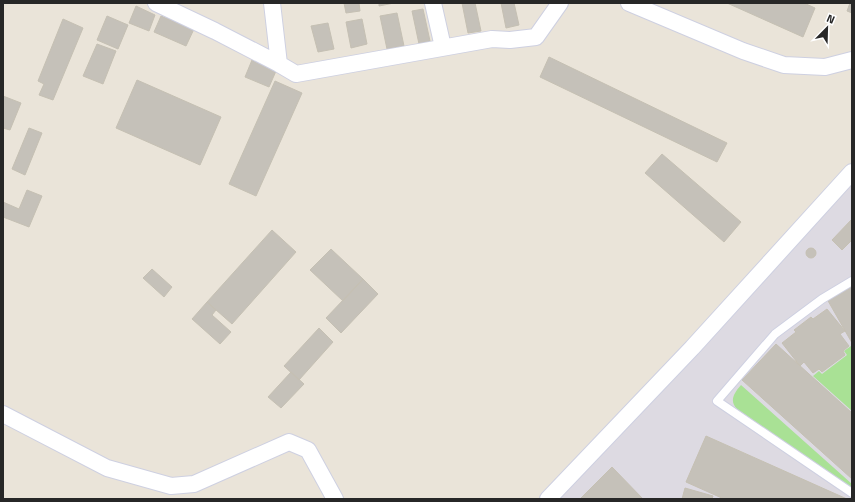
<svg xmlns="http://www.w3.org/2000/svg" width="855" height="502" viewBox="0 0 855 502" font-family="'Titillium Web',sans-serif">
	<rect width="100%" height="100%" fill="#eae4d9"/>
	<!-- industrial -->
	<path fill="#dddae2" d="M852,185v314h-292z"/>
	<!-- green -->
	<path fill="#a9e195" d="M851,346l1,1v64l-39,-35 6,-5 3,3 25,-19 -3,-4z
		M741,385l111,99v7l-115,-82c-8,-8 -3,-16 4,-24z"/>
	<!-- building -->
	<path fill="#c5c1b9" stroke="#c5c0b3" d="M344,3h15l1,8 -14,2z
		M379,3h15l-15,3z
		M462,3h13l6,28 -13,2z
		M501,3h13l5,22 -13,3z
		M727,3h77l11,5 -12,29z
		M850,3h2v10l-5,-2z
		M136,6l19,9 -6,16 -20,-8z
		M423,9l7,32 -11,3 -7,-33z
		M397,13l7,33 -17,3 -7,-33z
		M107,16l21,9 -10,24 -21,-9z
		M161,16l33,13 -8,17 -32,-14z
		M63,19l20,9 -30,72 -14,-5 5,-11 -6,-3z
		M362,19l5,25 -16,4 -5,-26z
		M328,23l6,26 -16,3 -7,-26z
		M97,44l19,7 -13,33 -20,-8z
		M549,57l178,86 -10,19 -177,-85z
		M252,60l24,11 -7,16 -24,-10z
		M137,80l84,37 -21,48 -84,-37z
		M275,81l27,12 -46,103 -27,-12z
		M3,96l18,7 -11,27 -7,-2z
		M29,128l13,5 -17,42 -13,-6z
		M662,154l79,68 -17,20 -79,-69z
		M27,190l15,6 -13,31 -26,-10v-15l16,7z
		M852,219v21l-10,10 -10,-10z
		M272,230l24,22 -64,72 -25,-22z
		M806 253a5 5 0 1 1 10 0a5 5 0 1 1-10 0Z
		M331,249l32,30 -20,22 -33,-31z
		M152,269l20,18 -8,10 -21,-19z
		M363,279l15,15 -37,39 -15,-15z
		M852,286v57l-25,-44z
		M207,302l9,8 -4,5 19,17 -11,12 -28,-25z
		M827,309l18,22 -5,3 9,12 -6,5 2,4 -23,17 -3,-3 -6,4 -9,-11 -4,4 -18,-23 14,-11 -2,-2 17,-13 2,2z
		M319,328l14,14 -34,38 -15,-14z
		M776,344l76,69v66l-110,-99z
		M291,372l13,12 -23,24 -13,-11z
		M706,436l141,63h-123l-38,-17z
		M612,467l31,32h-63z
		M685,488l28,8 -1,3h-30z"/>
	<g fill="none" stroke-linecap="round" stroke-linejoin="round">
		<!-- service casing -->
		<g stroke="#ced0e1" stroke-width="10">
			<path id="service" d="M852,281l-30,18 -47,35 -58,67 135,92"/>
		</g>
		<!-- minor casing -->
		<g stroke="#ced0e1" stroke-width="18">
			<path id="minor" d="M156,3l59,28 64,33
				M272,3l7,61 17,10 196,-35 18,1 26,-3 24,-34
				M433,3l10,44
				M629,3l114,48 41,14 41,2 27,-7
				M3,414l104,54 64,18 23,-2 95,-42 19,8 27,49
				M548,499l144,-151 160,-176"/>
		</g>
		<!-- service -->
		<use href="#service" stroke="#fff" stroke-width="8"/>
		<!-- minor -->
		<use href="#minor" stroke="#fff" stroke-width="16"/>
	</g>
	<!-- border -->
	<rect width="855" height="502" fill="none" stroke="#272727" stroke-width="8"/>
	<!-- north arrow -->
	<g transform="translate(827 28) rotate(23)" stroke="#ffffff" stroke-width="3" paint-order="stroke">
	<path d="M0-3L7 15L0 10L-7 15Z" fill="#272727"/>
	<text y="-6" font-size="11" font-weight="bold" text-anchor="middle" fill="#272727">N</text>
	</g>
</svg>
